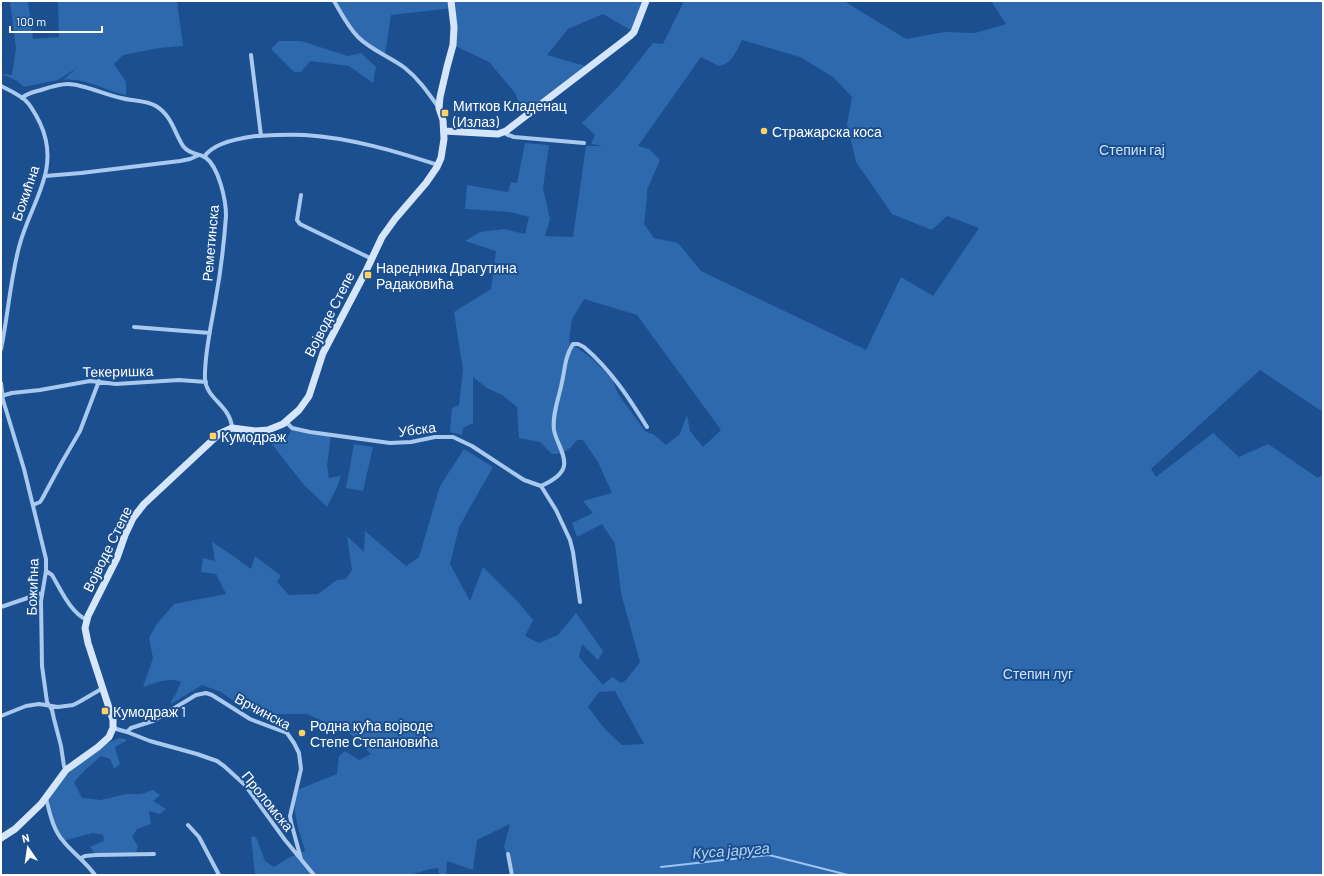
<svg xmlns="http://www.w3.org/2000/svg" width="1324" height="876" viewBox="0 0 1324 876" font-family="Barlow,sans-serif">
	<rect width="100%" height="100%" fill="#1b4f8f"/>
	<!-- green -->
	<path fill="#2e69ad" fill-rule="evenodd" d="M10,1h18l5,38 26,-2 -1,-36h119l6,45 -24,2 -36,7 -9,9 12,18v13c-21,-4 -41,-18 -63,-15l15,-13 -20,13 -34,7 -7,-6 -15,-7 10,1 4,-26z
		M334,1h312l-12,31 -31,-18 -35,15 -21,26 42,12 -65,49 -9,-23 -26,-31 -36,-17 -1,-37 -61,7 -6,40 -26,-18z
		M684,1h160l62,38 38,-7 31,1 31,-9 -15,-23h332v411l-63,-42 -109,99 5,8 57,-44 26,24 29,-13 50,34 5,-4v401h-808l-11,-28 6,-23 -33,16 -4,30 -26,-9 -1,14h-7l-1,-7 -8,1 -20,6h-155l-4,-39 5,1 9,24 9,6 14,-9 17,-7c-5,-20 -15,-40 -8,-61l40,-16 2,-18 6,-5 14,9 12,-6 -22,-21 -42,-19h-33l-26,-3 -27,-19 -19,-7 -31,19v-3l5,-7 5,-12c-14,-5 -25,1 -38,5l10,-29 -4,-20 7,-13 18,-21 52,-10 -10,-20 -15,-2 2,-14 12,3 -3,-19 20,13 19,14 4,-13 26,20 -4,6 12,13 29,-1 19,-14 9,-1 6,-9 -5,-34 17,16 1,-21 41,35 13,-9 21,-71 24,-37 29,18 -34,60 -9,37 20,37 13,-34 35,35 15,18 -8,16 14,7 19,-8 18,-22 27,38 -5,9 -16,-16 -3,13 24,28 9,-8 9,6 5,-3 14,-18 -19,-69 -6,-49 -13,-20 -25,13 -5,-14 21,-10 -10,-12 29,-8 -14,-31 -15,-22h-6c-6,9 -15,15 -25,14l-12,-12 -21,-4 -2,-31 -15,-12 -15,-7 -14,-11v46l-10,5 -1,7 -12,-3 2,-24 7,-3 4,-35 -9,-58 37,-23 5,-38 -31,-10 15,-9 24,-3 21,5 4,-17 -19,-5 -45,-3 2,-24 41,7 3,-10 6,1 8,-40 24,2 -6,43 7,31 -5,17 28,1 13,-91h17l-12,-2 4,-9 -13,-12 36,-36 35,-44 10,1zM742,40l58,17 33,20 19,20 -5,27 9,38 36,52 40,16 15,-14 32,12 -46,68 -32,-19 -35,73 -165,-79 -23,-28 -24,-5 -10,-14 3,-28v-6l13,-30 -11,-11 -11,-3 63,-89 18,9c14,-3 17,-15 23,-26zM584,299l53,16 84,115 -18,17 -13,-16 -3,-16 -7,19 -14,11 -13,-11 -7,-2 -28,-38 -6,-16 -22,-21 -21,-15 3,-23zM615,691l29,53 -22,1 -18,-17 -16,-21 11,-15z
		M279,41h22l47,15 13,-3 15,14 -3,16 -24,-17 -39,-5 -9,11h-7l-23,-23z
		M292,428l39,7 -4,31 2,12 12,-2c-3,12 -9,20 -14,31l-23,-22 -33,-42 16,-4z
		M354,444l19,3 -10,44 -17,-3z
		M119,738l7,1v2l-10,5 -1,2 5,16 -6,5 -4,-10 -9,-3 -16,14 -11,12 8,16 19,2 25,-6h15l12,-4 7,5 -7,6 13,8 -6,5 -11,-3 2,13 -14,5 -5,8 6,9 -3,9h-39l-6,-8 14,-6 -1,-6 -10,-2 -30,8 -7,-10 -7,-31c3,-5 5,-11 9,-16 12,-16 42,-39 61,-46z"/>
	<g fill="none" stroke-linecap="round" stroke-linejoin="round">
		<!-- stream -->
		<path stroke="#9cc4f0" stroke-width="2" d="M661,867l108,-12 79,20"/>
		<!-- street -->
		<path stroke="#a9c9ee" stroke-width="4" d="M334,1c7,12 14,26 24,36 13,13 32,20 47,31 14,11 24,26 34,40
			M251,55l10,81
			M1,86c8,4 17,8 24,14 6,5 11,15 15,23 22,47 -10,80 -21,124 -9,34 -11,69 -18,102
			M22,98c5,-5 12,-6 19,-8 9,-3 18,-6 27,-6 14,0 38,11 53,14 11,3 25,2 35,8 16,10 18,26 27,40 6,8 14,7 22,11 14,10 21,43 21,59 -2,27 -5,54 -10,81 -4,25 -12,57 -11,82 1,20 26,27 27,49
			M503,132l5,3 6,2 70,6
			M204,157c9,-14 36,-19 52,-21 16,-1 33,-2 49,-1 46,3 90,16 133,30
			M45,176l36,-3 99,-12 10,-2 9,-4
			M301,195l-4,25 3,4 72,35
			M134,327l76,6
			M1,383l2,17 21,69 22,90v12l-5,30 1,65 5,36 5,8 2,9 7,27 3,20 2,4
			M1,396l11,-3 28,-3 50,-9 26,3 63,-4 27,2
			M286,422l6,6 18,4 80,11 21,-1 24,-5h18l19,9 52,34 17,6 15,24 14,30 3,12 7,50
			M541,486c9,-4 21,-10 23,-20 2,-12 -8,-24 -10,-36 -2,-16 5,-32 8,-48 3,-13 3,-26 11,-38h5l6,3c27,23 45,51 63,80
			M33,505l7,-3 2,-3 20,-37 18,-31 19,-50
			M46,571l6,4c9,15 18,37 35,45
			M1,607l41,-14
			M1,716l25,-10 13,-2 19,3 15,-2 6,-3 24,-14
			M113,728l14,4 4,-4 22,-7 43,-26 10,-2 6,2 38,24 37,14 7,10 5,10 2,16 -11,47 1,6 10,37
			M127,732l23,9 47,13 20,7 7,5 21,19 40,55 29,35
			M46,798c4,16 7,32 18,44 10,12 22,20 31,33
			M188,825l11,12 20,38
			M508,854l4,21
			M81,858l4,-2 11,-1 58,-1"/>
		<!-- secondary -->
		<path stroke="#d6e6fa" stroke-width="7" d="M444,131l54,3 8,-3 124,-95 4,-4 12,-31
			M1,838l14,-9 26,-25 25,-34 32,-23 11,-10 4,-9v-8l-25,-77 -3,-15 3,-12 29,-58 8,-23 8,-17 11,-14 75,-70 13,-6 24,3 12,-1 15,-6 16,-14 10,-14 14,-43 43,-82 16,-34 13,-18 31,-36 11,-16 4,-9 3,-19 -1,-19 -4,-12 1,-11 7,-30 6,-22 1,-18 -3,-26"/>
	</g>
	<!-- markers -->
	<g fill="#ffd166" stroke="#1b4f8f" stroke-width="1.5">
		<rect x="441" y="109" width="8" height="8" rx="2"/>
		<circle cx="764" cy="131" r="4"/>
		<rect x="364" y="271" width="8" height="8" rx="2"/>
		<rect x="209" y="432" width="8" height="8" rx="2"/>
		<rect x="101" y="707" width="8" height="8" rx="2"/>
		<circle cx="302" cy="733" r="4"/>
	</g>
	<g text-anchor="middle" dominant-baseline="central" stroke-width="4" stroke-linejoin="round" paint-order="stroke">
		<!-- poi labels -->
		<g font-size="14" fill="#fff" stroke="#1b4f8f" text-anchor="start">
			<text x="453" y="105">Митков Кладенац<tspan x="453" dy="16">(Излаз)</tspan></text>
			<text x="772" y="131">Стражарска коса</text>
			<text x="376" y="267">Наредника Драгутина<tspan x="376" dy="16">Радаковића</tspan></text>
			<text x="221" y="436">Кумодраж</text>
			<text x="113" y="711">Кумодраж 1</text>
			<text x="310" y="725">Родна кућа војводе<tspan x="310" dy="16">Степе Степановића</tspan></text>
		</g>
		<!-- park labels -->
		<g font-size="14" fill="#cfe3fa" stroke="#1b4f8f">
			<text x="1132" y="149">Степин гај</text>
			<text x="1038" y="673">Степин луг</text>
		</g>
		<!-- street labels -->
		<g font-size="14" fill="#fff" stroke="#1b4f8f">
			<text transform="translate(25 193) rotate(-71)">Божићна</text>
			<text transform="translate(210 243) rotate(-85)">Реметинска</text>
			<text transform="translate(329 314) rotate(-63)">Војводе Степе</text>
			<text transform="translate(118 371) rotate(-1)">Текеришка</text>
			<text transform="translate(417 429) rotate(-8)">Убска</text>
			<text transform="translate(107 549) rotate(-64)">Војводе Степе</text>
			<text transform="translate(32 587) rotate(-88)">Божићна</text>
			<text transform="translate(263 711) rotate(28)">Врчинска</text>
			<text transform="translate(268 801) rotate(51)">Проломска</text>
		</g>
		<!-- water labels -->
		<g font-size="15" font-style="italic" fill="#b5d3f5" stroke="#1b4f8f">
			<text transform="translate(731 850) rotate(-4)">Куса јаруга</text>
		</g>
	</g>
	<!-- border -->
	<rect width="1324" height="876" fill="none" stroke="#ffffff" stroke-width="4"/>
	<!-- north arrow -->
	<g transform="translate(28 848) rotate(347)" stroke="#1b4f8f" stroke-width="3" paint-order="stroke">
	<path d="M0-3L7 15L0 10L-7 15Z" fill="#ffffff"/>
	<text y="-6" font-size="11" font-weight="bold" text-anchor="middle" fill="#ffffff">N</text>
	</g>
	<!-- scale -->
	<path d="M10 26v6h92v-6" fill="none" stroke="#ffffff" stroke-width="2"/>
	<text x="16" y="26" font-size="12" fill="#ffffff" stroke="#1b4f8f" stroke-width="3" paint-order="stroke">100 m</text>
</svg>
